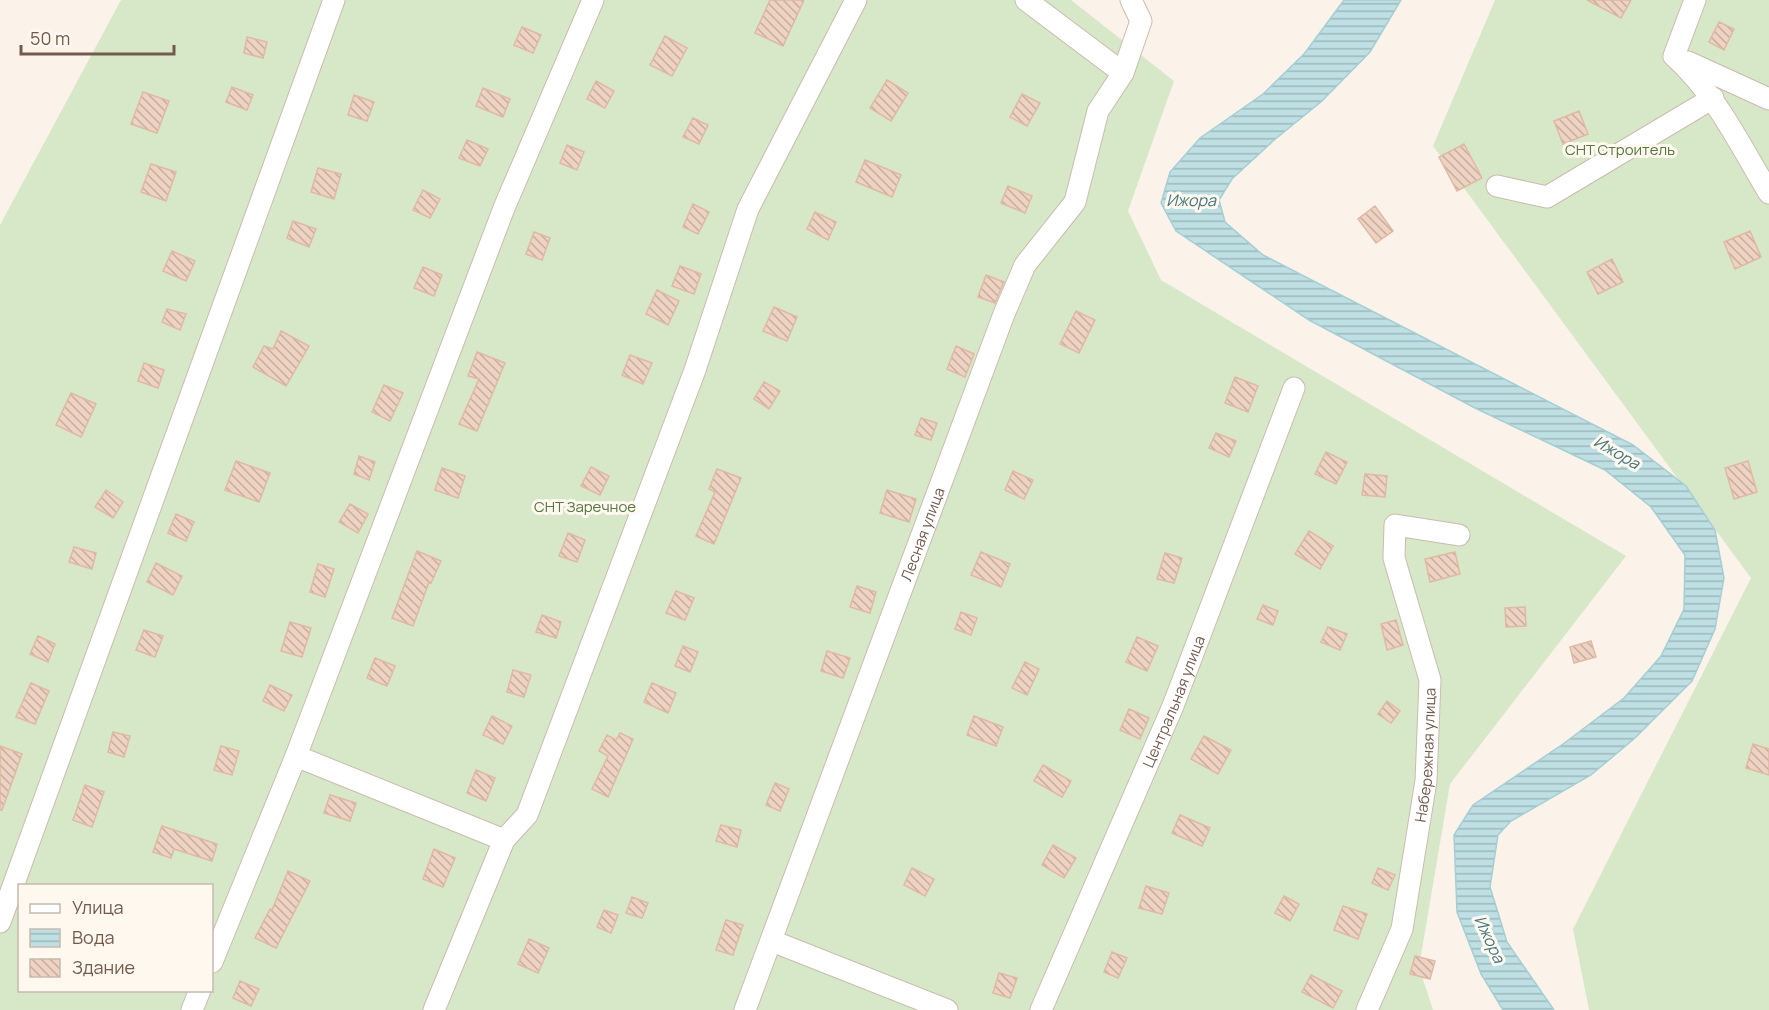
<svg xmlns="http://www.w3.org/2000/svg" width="1769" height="1010" viewBox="0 0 1769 1010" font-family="Manrope,sans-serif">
	<defs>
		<pattern id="water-rules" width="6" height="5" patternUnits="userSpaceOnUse" patternTransform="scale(1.5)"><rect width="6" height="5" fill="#bedfe3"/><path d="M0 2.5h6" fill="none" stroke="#9fb8ba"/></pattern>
		<pattern id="building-back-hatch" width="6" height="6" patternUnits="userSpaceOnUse" patternTransform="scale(1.5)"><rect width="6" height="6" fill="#eed3c2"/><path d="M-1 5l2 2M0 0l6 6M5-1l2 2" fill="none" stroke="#c5aea0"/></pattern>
	</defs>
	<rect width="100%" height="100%" fill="#fbf3e9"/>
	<!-- garden -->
	<path fill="#d6e8c8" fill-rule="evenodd" d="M121,0h950l103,81 -46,130 33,69 465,276 -176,228 -31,183 14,43h-1433v-785zM20,886h192v104h-192z
		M1495,0h274v1010h-180l-16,-81 178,-351 -318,-432z"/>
	<!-- water -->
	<path fill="url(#water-rules)" stroke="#a5cfd4" stroke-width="1.5" d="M1344,0h57l-31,52 -48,49 -49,40 -41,38 -13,21 6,22 38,33 370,190 53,41 29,44 9,48 -9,51 -23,52 -57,57 -44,37 -80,46 -13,14 -8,52 17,55 47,68h-51l-22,-36 -24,-62 -3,-77 19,-30 90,-61 61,-46 37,-42 23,-47 1,-54 -34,-48 -46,-37 -130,-62 -166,-88 -133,-89 -15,-28 9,-31 30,-34 63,-44 41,-40z"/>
	<!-- building -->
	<path fill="url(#building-back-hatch)" stroke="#e0b9a4" stroke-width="1.5" d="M770,0h34l-21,46 -28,-13z
		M1587,0h44l-10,18z
		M1719,22l15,7 -10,21 -15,-8z
		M522,27l19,8 -8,18 -19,-8z
		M665,36l22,12 -15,28 -22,-11z
		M247,37l20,5 -4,16 -19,-5z
		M887,80l21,13 -17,28 -21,-13z
		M596,81l18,10 -9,17 -18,-9z
		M232,87l21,8 -6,15 -21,-8z
		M483,88l27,11 -7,18 -27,-11z
		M143,92l26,9 -12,32 -26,-9z
		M1022,94l18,9 -13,23 -17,-9z
		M354,95l20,7 -7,19 -19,-6z
		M1579,111l9,23 -25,10 -9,-23z
		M693,118l15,7 -9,19 -16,-7z
		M467,140l21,9 -8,17 -21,-8z
		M1464,144l18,34 -25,13 -18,-34z
		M567,145l17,7 -7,18 -17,-7z
		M865,160l36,15 -9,22 -36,-15z
		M151,164l25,8 -10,29 -25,-9z
		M318,168l23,6 -7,25 -23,-7z
		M1008,186l24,10 -7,17 -24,-10z
		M423,190l17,9 -10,19 -17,-8z
		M693,204l16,8 -11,22 -15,-7z
		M1375,206l18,25 -17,12 -18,-24z
		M815,212l21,10 -8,18 -21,-11z
		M293,221l23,8 -7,18 -22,-9z
		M1750,231l11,26 -26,12 -11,-27z
		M534,232l16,6 -8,22 -16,-6z
		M172,251l23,10 -9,20 -23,-10z
		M1612,259l11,23 -25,12 -11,-22z
		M680,266l21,8 -7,20 -22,-8z
		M423,267l19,8 -8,21 -20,-8z
		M986,275l18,7 -9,21 -17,-6z
		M657,290l22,11 -11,24 -22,-11z
		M774,307l23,10 -10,24 -24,-10z
		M167,309l19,5 -6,16 -18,-8z
		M1076,311l19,9 -16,33 -19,-9z
		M281,331l28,15 -23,40 -33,-19 11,-21 9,3z
		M956,346l18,8 -9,23 -18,-8z
		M477,352l28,11 -28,68 -18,-7 20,-45 -11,-3z
		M630,355l22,8 -9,21 -21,-9z
		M144,363l20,7 -6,18 -20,-7z
		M1235,377l23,9 -10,26 -23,-9z
		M764,382l16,9 -11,18 -15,-10z
		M384,385l19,8 -13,28 -18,-9z
		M71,393l25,11 -15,33 -25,-12z
		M921,418l16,5 -6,17 -16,-5z
		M1216,433l20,8 -7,16 -20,-9z
		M1326,452l21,10 -11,22 -21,-10z
		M359,456l16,6 -6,18 -15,-6z
		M236,461l34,12 -11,29 -34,-12z
		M1748,461l9,31 -23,7 -9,-31z
		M591,467l18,9 -9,19 -19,-9z
		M442,468l23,8 -7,22 -23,-8z
		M717,469l24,9 -27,66 -18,-8 19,-44 -6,-3z
		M1013,471l20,9 -9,19 -19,-9z
		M1365,474l22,2 -2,21 -23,-2z
		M106,490l17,12 -10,16 -18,-11z
		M887,490l29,9 -7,23 -29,-9z
		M350,504l18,10 -10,19 -19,-11z
		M176,514l18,8 -8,19 -18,-8z
		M1309,531l24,15 -13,23 -25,-15z
		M568,533l17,7 -8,22 -18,-6z
		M74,547l22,6 -4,16 -23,-7z
		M417,551l24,10 -10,22 -2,-1 -16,44 -21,-8z
		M981,552l29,12 -9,23 -30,-12z
		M1455,552l5,22 -30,8 -5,-23z
		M1165,553l17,5 -8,25 -17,-4z
		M156,563l26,13 -9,19 -26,-13z
		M318,564l16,5 -9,28 -15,-5z
		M857,586l19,6 -6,21 -20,-6z
		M676,591l18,7 -9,22 -19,-7z
		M1263,605l15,6 -5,14 -16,-6z
		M1525,607l1,19 -20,1 -1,-19z
		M961,612l16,6 -6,17 -16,-6z
		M542,615l19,7 -5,16 -20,-6z
		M1396,620l7,25 -16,5 -6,-26z
		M290,622l21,6 -9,29 -21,-6z
		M1328,627l19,7 -7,16 -19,-8z
		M144,630l19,6 -8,21 -19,-7z
		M38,636l17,8 -7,18 -18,-8z
		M1137,637l21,9 -11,25 -21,-9z
		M1591,641l5,16 -22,6 -4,-16z
		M683,646l15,6 -8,20 -15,-6z
		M827,651l23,7 -7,20 -22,-7z
		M375,658l20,8 -8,20 -20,-8z
		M1025,662l14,7 -12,26 -15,-7z
		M513,670l18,5 -7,22 -17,-5z
		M31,683l18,8 -14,33 -19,-7z
		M652,683l24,10 -8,20 -24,-11z
		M270,685l22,10 -8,16 -21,-10z
		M1387,701l13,10 -9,12 -13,-9z
		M1129,709l20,9 -9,21 -20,-9z
		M492,716l20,10 -9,18 -20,-9z
		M974,716l29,11 -7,19 -29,-11z
		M113,732l17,4 -6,21 -16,-5z
		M620,733l13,6 -25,58 -16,-8 16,-33 -9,-5 8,-16 9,5z
		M1204,736l27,14 -13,24 -27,-15z
		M1753,744l16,5v26l-23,-7z
		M0,746l22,8 -20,56h-2z
		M221,746l18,5 -7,24 -18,-5z
		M1043,765l28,16 -9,16 -28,-16z
		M476,770l19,8 -9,23 -19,-8z
		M775,783l14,6 -9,22 -14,-6z
		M85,785l19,7 -12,35 -19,-7z
		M330,795l26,8 -6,18 -26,-8z
		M1180,815l30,13 -8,18 -30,-13z
		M721,825l20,5 -4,17 -21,-6z
		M162,826l55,18 -5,17 -38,-12 -3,9 -18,-6z
		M1053,845l23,13 -12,20 -22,-13z
		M434,849l21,9 -12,29 -20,-8z
		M912,868l22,11 -9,17 -21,-11z
		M1378,868l17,7 -7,15 -16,-7z
		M288,871l22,10 -34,67 -21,-10 15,-29 2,1z
		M1146,886l23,7 -7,21 -23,-6z
		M1284,896l15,8 -9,17 -15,-8z
		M632,897l16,6 -6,15 -16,-5z
		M1343,906l24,8 -9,25 -24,-9z
		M604,910l14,5 -7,18 -14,-6z
		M726,920l17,5 -10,30 -17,-5z
		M529,939l20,9 -11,25 -20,-9z
		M1112,952l15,6 -9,20 -14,-6z
		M1415,956l20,5 -5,18 -20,-5z
		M999,973l18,5 -7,20 -17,-5z
		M1311,975l31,16 -9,17 -31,-16z
		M240,981l19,8 -8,17 -18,-8z"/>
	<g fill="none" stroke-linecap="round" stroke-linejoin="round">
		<!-- minor casing -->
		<g stroke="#ccbbaf" stroke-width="23">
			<g id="minor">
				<path d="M1026,0l97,73"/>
				<path d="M1695,0l-21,56c42,38 66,89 95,137"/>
				<path d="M1688,62l81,37"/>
				<path d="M1497,186l50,11 166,-99"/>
				<path d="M504,840l-208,-84 208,-548 89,-208"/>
				<path d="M0,922l334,-922"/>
				<path d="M772,941l175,69"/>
				<path d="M212,962l84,-206"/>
				<path d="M192,1010l8,-20"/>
				<path d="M434,1010l70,-170 23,-25 168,-445 53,-161 108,-209"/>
				<path id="s1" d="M745,1010l259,-696 21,-49 50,-63 23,-91 25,-38 18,-52 -10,-21"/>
				<path id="s2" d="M1041,1010l132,-304 121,-318"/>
				<path id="s3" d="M1367,1010l35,-81 24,-148 4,-101 -36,-122 1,-33 64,10"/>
			</g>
		</g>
		<!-- minor -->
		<use href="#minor" stroke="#fff" stroke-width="21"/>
	</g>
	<g text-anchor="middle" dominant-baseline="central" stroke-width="6" stroke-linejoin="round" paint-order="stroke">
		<!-- park labels -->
		<g font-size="15" fill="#577847" stroke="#fef8ef">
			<text x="1620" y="149">СНТ Строитель</text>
			<text x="585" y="506">СНТ Заречное</text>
		</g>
		<!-- street labels -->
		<g font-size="15" fill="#745a4e" stroke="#fef8ef">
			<text stroke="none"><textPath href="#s1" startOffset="508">Лесная улица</textPath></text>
			<text stroke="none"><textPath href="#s2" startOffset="336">Центральная улица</textPath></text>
			<text stroke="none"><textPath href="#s3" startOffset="264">Набережная улица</textPath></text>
		</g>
		<!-- water labels -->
		<g font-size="16" font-style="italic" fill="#46777f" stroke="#fef8ef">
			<text x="1191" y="200">Ижора</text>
			<text transform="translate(1617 452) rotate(30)">Ижора</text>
			<text transform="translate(1490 939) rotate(65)">Ижора</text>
		</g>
	</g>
	<!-- legend -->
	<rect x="18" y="884" width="195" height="108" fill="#fef8ef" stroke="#c7b9af" stroke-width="1.5"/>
	<rect x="30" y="904" width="30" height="9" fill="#ffffff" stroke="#c7b9af" stroke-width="1.5"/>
	<text x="72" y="914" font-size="18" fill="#745a4e">Улица</text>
	<rect x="30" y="929" width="30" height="18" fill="url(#water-rules)" stroke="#c7b9af" stroke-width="1.5"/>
	<text x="72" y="944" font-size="18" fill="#745a4e">Вода</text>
	<rect x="30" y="959" width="30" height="18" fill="url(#building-back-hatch)" stroke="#c7b9af" stroke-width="1.5"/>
	<text x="72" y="974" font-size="18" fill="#745a4e">Здание</text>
	<!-- scale -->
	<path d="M21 45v9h153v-9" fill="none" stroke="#745a4e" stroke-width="3"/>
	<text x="30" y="45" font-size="18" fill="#745a4e" stroke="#fef8ef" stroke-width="4.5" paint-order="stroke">50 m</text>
</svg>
